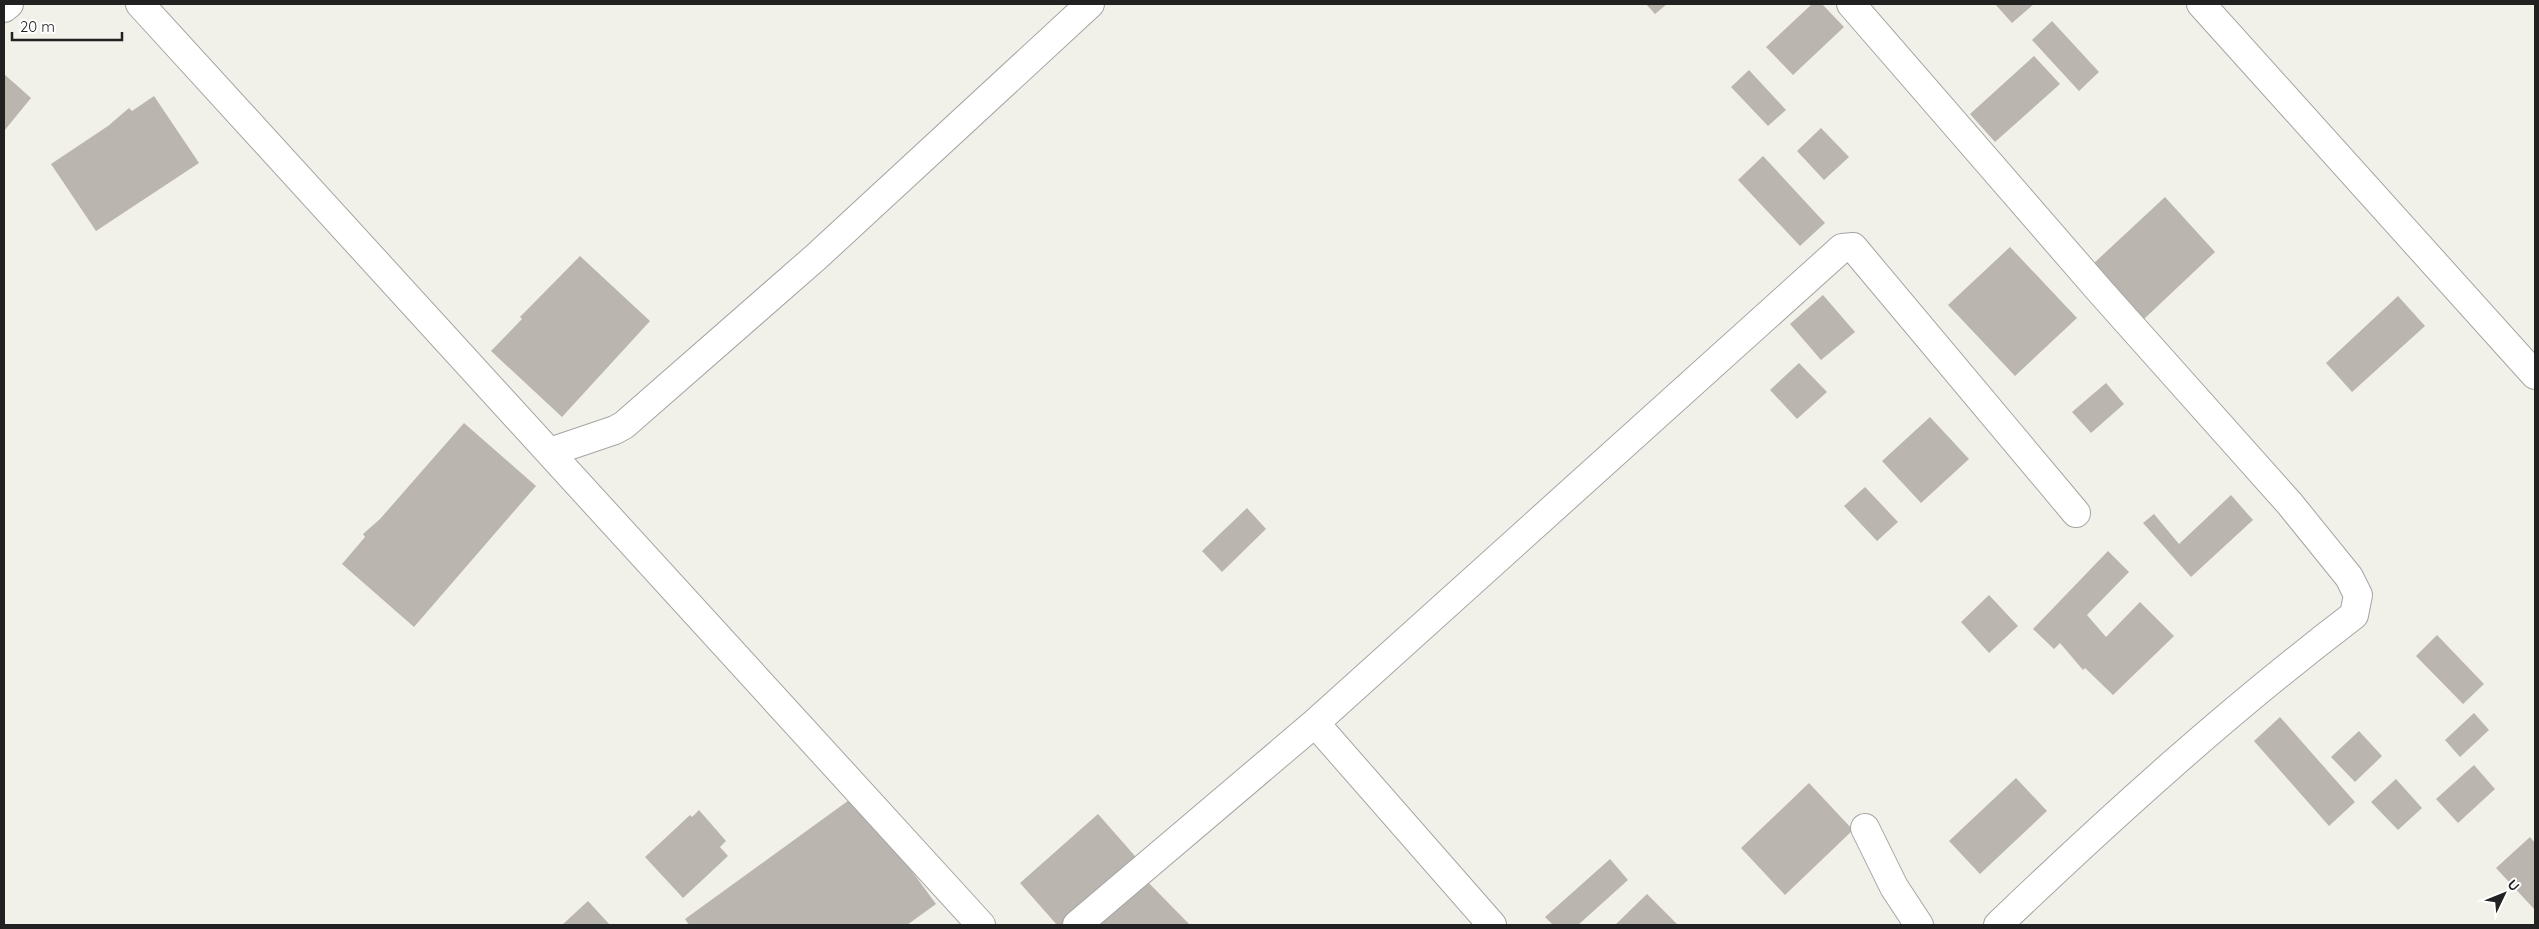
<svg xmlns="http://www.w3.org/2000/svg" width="2539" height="929" viewBox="0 0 2539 929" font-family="Quicksand,sans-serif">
	<rect width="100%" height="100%" fill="#f1f0e9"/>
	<!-- building -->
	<path fill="#bab6af" d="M1646,4h21l-12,10z
		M1812,4h10l22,23 -51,48 -27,-28z
		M1995,4h39l-22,19z
		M2052,21l47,51 -20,19 -47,-51z
		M2034,56l26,28 -65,58 -25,-28z
		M1749,70l37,40 -18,16 -37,-39z
		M4,74l27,24 -27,33z
		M154,96l45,67 -103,68 -45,-67 57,-38 21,-18 3,3z
		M1821,128l28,29 -25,23 -27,-29z
		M1763,156l62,67 -25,23 -62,-66z
		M2165,197l50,55 -71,67 -51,-55z
		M2010,247l67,71 -62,58 -67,-71z
		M580,256l70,65 -88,96 -71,-66 31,-32 -2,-2z
		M1823,295l32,37 -34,28 -31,-36z
		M2398,296l27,30 -73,66 -26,-29z
		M1799,363l28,29 -30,27 -27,-29z
		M2106,383l18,21 -33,29 -19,-21z
		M1930,417l39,42 -48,44 -39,-42z
		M464,423l72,63 -122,141 -72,-63 23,-27 -2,-3 17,-15z
		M1865,487l33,35 -21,19 -33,-35z
		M2231,495l22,25 -62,57 -48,-54 11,-9 25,30z
		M1247,508l19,21 -44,43 -20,-21z
		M2108,551l21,21 -42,43 19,22 34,-35 34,34 -61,59 -28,-27 -2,2 -23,-27 -6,6 -21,-20z
		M1989,595l29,31 -29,27 -28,-31z
		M2437,635l47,49 -21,20 -47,-48z
		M2474,713l15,17 -29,27 -15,-17z
		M2280,717l75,85 -26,24 -75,-85z
		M2359,731l23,25 -27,26 -24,-25z
		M2474,765l21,24 -37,34 -22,-24z
		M2016,778l31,33 -67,63 -31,-33z
		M2396,779l26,29 -24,22 -27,-28z
		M1809,783l44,47 -68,65 -44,-47z
		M856,795l80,109 -29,21h-218l-4,-6z
		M699,810l27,31 -6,6 8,9 -45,42 -38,-41 45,-42 2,2z
		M1098,814l44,50 -70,61h-15l-37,-42z
		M2530,837l5,6v67l-39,-42z
		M1610,859l18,21 -50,45h-25l-8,-8z
		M1141,875l49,50h-100z
		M1647,894l31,31h-63z
		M588,901l22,24h-48z"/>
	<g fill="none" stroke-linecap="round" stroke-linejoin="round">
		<!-- minor casing -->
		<g stroke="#a5a5a5" stroke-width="30">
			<path id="minor" d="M140,4l841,921
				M1851,4l249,287 190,213 59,73 9,18 -4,20c-126,96 -242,201 -356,310
				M2201,4l334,371
				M4,8l5,-4
				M550,452l65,-22 9,-5 192,-168 274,-253
				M1315,723l177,202
				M1865,828l29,59 25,38
				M1077,925l238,-202 527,-475 11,-1 223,266"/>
		</g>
		<!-- minor -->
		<use href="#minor" stroke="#fff" stroke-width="28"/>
	</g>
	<!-- border -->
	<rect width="2539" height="929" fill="none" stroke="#212121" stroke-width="10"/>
	<!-- north arrow -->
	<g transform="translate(2504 894) rotate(47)" stroke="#ffffff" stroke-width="4" paint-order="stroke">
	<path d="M0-4L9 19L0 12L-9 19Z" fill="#212121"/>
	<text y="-8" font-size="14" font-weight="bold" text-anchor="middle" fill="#212121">U</text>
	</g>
	<!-- scale -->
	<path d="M12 32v8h110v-8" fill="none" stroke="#212121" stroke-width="2.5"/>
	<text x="20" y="32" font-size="15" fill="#212121" stroke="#ffffff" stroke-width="4" paint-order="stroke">20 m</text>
</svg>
